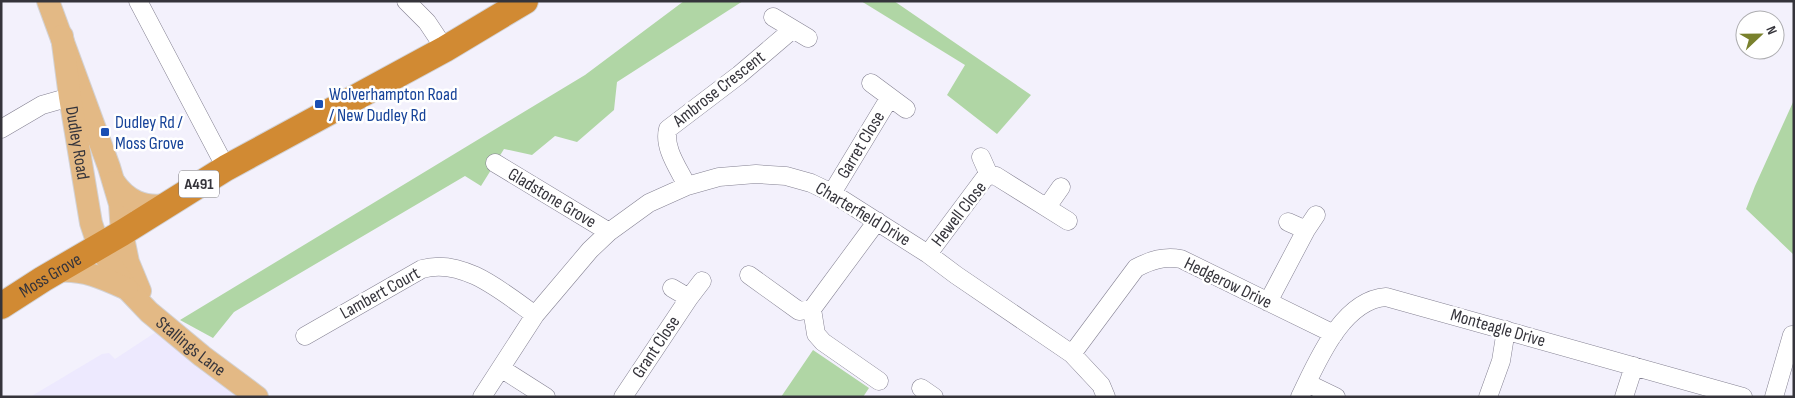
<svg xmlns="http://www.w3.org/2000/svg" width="1795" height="398" viewBox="0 0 1795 398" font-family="'Sofia Sans Condensed',sans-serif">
	<rect width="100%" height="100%" fill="#f3f1fc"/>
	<!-- built -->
	<path fill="#ede9fe" d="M156,332l85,65h-211l72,-43 7,-1 6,6z"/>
	<!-- green -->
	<path fill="#b0d6a5" d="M684,1h59l-126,81 -3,28 -37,32 -22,-6 -23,19 -28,-6 -23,37 -16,-10 -231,136 -21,26 -33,-18 405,-245z
		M861,1h33l137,94 -34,39 -50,-39 18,-30z
		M1794,100v155l-48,-46 9,-23z
		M813,350l56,38 -6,9h-82z"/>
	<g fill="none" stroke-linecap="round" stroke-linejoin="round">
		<!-- minor casing -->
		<g stroke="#848192" stroke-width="19">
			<path id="minor" d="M138,1l88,167
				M406,1l21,21 18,27
				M773,17l35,21
				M871,83l35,26
				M1,129l41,-24 28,-8
				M981,157l8,18
				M495,163l114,69
				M687,186c-8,-17 -24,-38 -19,-57l71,-54 54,-46
				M832,193l58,-96
				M1047,207l14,-20
				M1288,222l18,8
				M928,254l56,-75 5,-4 7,1 72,45
				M749,275l50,36 13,-2 4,25 7,8 56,39
				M672,288l17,10
				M1268,302l38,-72 10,-15
				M812,309l65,-88
				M305,336l117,-67c41,-12 82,24 113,46
				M1072,354l64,-86c15,-8 28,-12 45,-9l153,75
				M502,369l44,28
				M1307,383l29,14
				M921,388l13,9
				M482,397l53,-82 55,-65 19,-18 40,-29 38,-17 32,-9 37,-3 30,2 25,7 21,10 96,61 28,21 116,79 29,31 5,12
				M623,397l66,-99 13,-17
				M1300,397c17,-35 42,-97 86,-100l357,100
				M1488,397l13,-36 5,-31
				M1624,397l10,-31
				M1774,397l18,-62"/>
		</g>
		<!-- major casing -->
		<g stroke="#d3d2d4" stroke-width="24">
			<g id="major">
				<path d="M48,1l61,166 11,37 2,29 6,29 12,29"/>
				<path id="s1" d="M62,36l8,61 21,126 8,24 29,43 21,22 53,44 55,41"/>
				<path d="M114,182c13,19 30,26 52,23"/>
				<path d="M58,271c26,-2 45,7 69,18"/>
			</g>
		</g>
		<!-- highway casing -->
		<g stroke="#d3d2d4" stroke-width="28">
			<g id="highway">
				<path id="s2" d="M1,306l42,-27 79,-46 104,-65 219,-119 80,-48"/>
			</g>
		</g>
		<!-- minor -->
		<use href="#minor" stroke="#fff" stroke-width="18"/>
		<!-- major -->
		<use href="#major" stroke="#e3b985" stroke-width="22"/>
		<!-- highway -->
		<use href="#highway" stroke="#d18a33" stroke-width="26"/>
	</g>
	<!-- markers -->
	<g fill="#1a4fb4" stroke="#fff" stroke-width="2">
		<rect x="314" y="99" width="10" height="10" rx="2.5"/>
		<rect x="100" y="127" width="10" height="10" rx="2.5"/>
	</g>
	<g text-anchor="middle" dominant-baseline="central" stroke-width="5" stroke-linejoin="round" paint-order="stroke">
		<!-- shield labels -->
		<rect fill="#fff" stroke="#727176" stroke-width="1" x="179" y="170.5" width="40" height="27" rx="4"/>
		<g font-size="16" font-weight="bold" fill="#35343b">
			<text x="199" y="184">A491</text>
		</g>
		<!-- street labels -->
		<g font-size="18" fill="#35343b" stroke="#fff">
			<text transform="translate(719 89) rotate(-38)">Ambrose Crescent</text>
			<text stroke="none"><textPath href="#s1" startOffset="108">Dudley Road</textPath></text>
			<text transform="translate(861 145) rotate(-59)">Garret Close</text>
			<text transform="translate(552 198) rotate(31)">Gladstone Grove</text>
			<text transform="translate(863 214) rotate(31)">Charterfield Drive</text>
			<text transform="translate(959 214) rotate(-52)">Hewell Close</text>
			<text stroke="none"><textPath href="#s2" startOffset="58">Moss Grove</textPath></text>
			<text transform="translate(1228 283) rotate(26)">Hedgerow Drive</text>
			<text transform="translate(380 293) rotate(-29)">Lambert Court</text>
			<text transform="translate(1498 328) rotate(16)">Monteagle Drive</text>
			<text stroke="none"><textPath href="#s1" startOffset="351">Stallings Lane</textPath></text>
			<text transform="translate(656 347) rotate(-56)">Grant Close</text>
		</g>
		<!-- transit labels -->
		<g font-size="18" fill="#164399" stroke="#fff" text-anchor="start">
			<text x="329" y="94">Wolverhampton Road<tspan x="329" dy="21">/ New Dudley Rd</tspan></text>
			<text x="115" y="122">Dudley Rd /<tspan x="115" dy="21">Moss Grove</tspan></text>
		</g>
	</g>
	<!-- border -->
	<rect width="1795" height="398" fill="none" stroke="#35343b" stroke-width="5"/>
	<!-- north arrow -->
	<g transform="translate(1760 35) rotate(68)"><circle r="24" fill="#ffffff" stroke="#aeaeb1"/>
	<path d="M0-4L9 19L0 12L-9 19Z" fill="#79812d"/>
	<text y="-8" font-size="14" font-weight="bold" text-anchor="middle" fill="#35343b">N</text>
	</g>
</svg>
